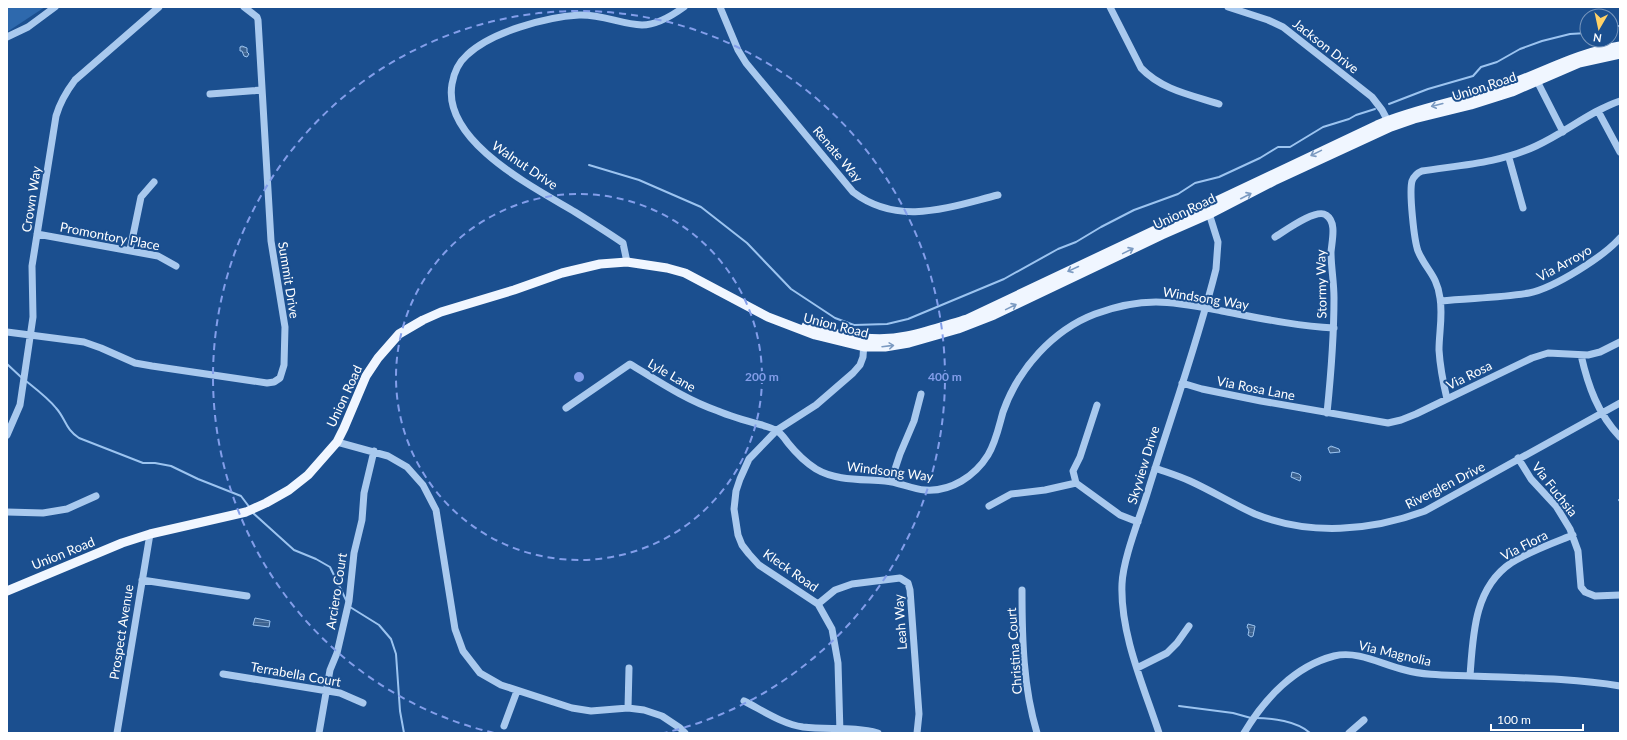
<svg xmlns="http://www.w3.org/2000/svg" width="1627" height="740" viewBox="0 0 1627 740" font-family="Lato,sans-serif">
	<defs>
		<pattern id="water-rules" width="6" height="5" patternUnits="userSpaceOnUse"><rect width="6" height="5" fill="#3c6290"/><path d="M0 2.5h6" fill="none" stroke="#597aa1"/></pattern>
	</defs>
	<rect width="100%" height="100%" fill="#1b4f8f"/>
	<!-- green -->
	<path fill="#2e69ad" d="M7,7h38l-38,25z"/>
	<!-- water -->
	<path fill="url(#water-rules)" stroke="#9cc4f0" d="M242,46l5,2v4l2,2 -2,3 -3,-1 -2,-5h-2v-4z
		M1331,446l8,3 1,3 -10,1 -2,-5z
		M1292,472l7,2 2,2 -1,5 -9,-4z
		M255,618l15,3 -1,6 -16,-2z
		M1248,624l7,2 -2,10 -2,1 -3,-2 1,-5 -2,-3z"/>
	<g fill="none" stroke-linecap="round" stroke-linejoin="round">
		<!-- stream -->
		<path stroke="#9cc4f0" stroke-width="2" d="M1611,26h9
			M1389,104l39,-15 45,-13 8,-9 16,-5 23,-13 22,-8 28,-7 17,-1
			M589,165l50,15 62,27 46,36 44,46 44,29 19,7 33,-1 21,-5 96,-40 54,-30 18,-7 25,-15 33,-17 44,-16 17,-11 24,-6 41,-19 18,-11h12l33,-20 26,-8 7,-4 19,-6
			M7,364l15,14
			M26,381c10,8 22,17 30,27 10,11 9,21 23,30l64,25h12l16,3 27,13 43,17 9,12
			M1619,500l1,1
			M253,513l41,37 22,9 14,8 17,35
			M350,607l29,18 12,14 5,15 4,57 4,22
			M1179,706l54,7 18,5
			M1255,718c17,0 42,3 55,15"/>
		<!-- minor -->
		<path stroke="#a9c9ee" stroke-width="7" d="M720,7l18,43 8,13 107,129c46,35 96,15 145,3
			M1110,7l31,61c21,22 50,27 78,36
			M1228,7l40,13 15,7 89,70 10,13 8,15
			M7,37l21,-10 27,-20
			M1535,77l28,55
			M210,94l52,-4
			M1598,111l22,41
			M1509,158l14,50
			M37,234l121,22 18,10
			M1275,237c10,-6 41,-29 51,-22 11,7 6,25 5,37 0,15 3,30 3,46 0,39 -3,76 -7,115
			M130,250l11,-53 13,-15
			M627,262l-4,-19c-16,-11 -32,-21 -48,-31 -42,-25 -133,-71 -123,-128 2,-12 6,-21 15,-29 24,-23 79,-38 112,-40 22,-1 42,9 63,10 14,0 31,-10 42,-18
			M1441,301c28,-3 60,-3 88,-8 25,-5 74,-36 91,-55
			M7,332l77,10 17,6 34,15 17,3 115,17 7,-1 6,-4 4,-13 1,-38 -14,-86 -13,-221 -1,-3 -13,-10
			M1581,355c7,31 17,59 39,82
			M1182,383l20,6 59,12 127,22 13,-3 15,-6 116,-56 16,-5 40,2 12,-3 20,-10
			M1447,399c-4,-17 -7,-32 -8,-49 0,-17 4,-35 1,-52 -3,-23 -14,-28 -22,-47 -4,-11 -9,-59 -6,-70 2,-5 5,-8 10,-10 39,-6 78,-8 114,-25 29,-13 54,-35 84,-45
			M1097,405l-17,52 -7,14 3,12 44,32 18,7
			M566,408l64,-44c28,17 56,36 88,47 14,6 29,10 44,14 5,2 11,3 15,6 5,3 8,8 11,12 8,10 17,19 28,26 20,12 46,10 69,12 14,1 26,8 40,9 26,2 50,-14 63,-35 8,-13 11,-29 15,-43 15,-43 50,-82 92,-98 19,-7 40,-12 61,-12 22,0 45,5 66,9 37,7 74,15 112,17
			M7,435l13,-30 13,-88 -1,-51 24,-150c4,-14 10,-24 19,-36l84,-73
			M337,442l51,14 19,11 16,18 13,25 19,119 8,22 17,22 21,12 71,23 19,3 37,-3 16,2 18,6 18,12 5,5
			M1518,458l13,21 25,27 14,23 8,22 3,36 4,5 10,4 25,-1
			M1155,468c11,4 24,8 35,13 22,10 43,23 65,33 55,22 116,17 170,-3l195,-108
			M891,481l9,-27 14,-33 7,-27
			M989,506l22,-12 34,-4 31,-7
			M7,512l36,1 24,-4 29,-13
			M142,580l105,16
			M1022,590c0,49 1,96 15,143
			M818,604l17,-14 17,-6 48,-6 8,5 2,7 9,124 -2,19
			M1137,668l30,-15 10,-10 12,-17
			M223,674l117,19 23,10
			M1470,676c3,-41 4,-88 41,-113 19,-12 42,-20 62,-28
			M744,701c18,9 38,23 59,26 25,3 51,-1 75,6
			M628,708l1,-40
			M504,726l13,-35
			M117,733l33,-199
			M319,733l11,-63 7,-17 12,-52 5,-48 8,-33 2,-27 10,-42
			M840,733l-2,-70 -6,-34 -14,-25 -59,-39 -10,-11 -7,-9 -4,-10 -4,-26 2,-18 4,-12 9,-20 28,-29 39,-25 37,-32 7,-8 3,-8 1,-15
			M1159,733c-15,-46 -39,-99 -37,-149 1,-25 17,-64 25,-90 23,-75 50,-149 69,-225l2,-27 -10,-32
			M1244,733c20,-34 51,-67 90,-77 24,-6 49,9 71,14 22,6 44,5 67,6 49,2 99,2 148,10
			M1349,733l15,-13"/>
		<!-- major -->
		<path stroke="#f0f6ff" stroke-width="9" d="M806,326c33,10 68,17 101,10 20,-4 40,-11 60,-17l410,-194c40,-17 84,-24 125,-38 40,-14 76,-35 118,-41
			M7,591l115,-48 28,-9 96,-22 20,-9 23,-13 19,-15 29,-33 7,-14 22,-52 12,-18 21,-24 24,-14 18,-8 73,-22 48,-17 38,-9 27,-2 40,6 18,5 83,44 47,18 49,12h21l24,-4 49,-14 36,-14 168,-80 48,-21 64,-33 117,-54 23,-8 57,-14 41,-13 67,-29 41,-9"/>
	</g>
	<!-- one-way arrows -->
	<defs><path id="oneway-shaft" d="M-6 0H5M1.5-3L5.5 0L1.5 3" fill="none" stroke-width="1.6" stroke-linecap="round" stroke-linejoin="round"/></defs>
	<g stroke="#7b9ac1">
		<use href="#oneway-shaft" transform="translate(1437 105) rotate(166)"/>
		<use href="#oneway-shaft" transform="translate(1316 153) rotate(154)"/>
		<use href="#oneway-shaft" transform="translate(1246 196) rotate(-27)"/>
		<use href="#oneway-shaft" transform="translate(1128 251) rotate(-26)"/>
		<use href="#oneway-shaft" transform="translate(1073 269) rotate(155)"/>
		<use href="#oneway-shaft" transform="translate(1011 307) rotate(-26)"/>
		<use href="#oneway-shaft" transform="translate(888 346) rotate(-7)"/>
	</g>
	<!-- distance rings -->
	<g fill="none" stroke="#839eea" stroke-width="2" stroke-dasharray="7 5">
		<circle cx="579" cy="377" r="183"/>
		<path d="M494 733A366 366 0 1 1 664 733"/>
	</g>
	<g text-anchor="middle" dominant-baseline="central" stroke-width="4" stroke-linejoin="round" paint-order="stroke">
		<!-- street labels -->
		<g font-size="13" fill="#fff" stroke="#1b4f8f">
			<text transform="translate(1326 46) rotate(38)">Jackson Drive</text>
			<text transform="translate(1484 86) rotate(-18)">Union Road</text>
			<text transform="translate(838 154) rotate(50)">Renate Way</text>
			<text transform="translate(525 165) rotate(34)">Walnut Drive</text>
			<text transform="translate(31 199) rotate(-81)">Crown Way</text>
			<text transform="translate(1184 211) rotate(-25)">Union Road</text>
			<text transform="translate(110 236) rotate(11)">Promontory Place</text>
			<text transform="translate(1564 263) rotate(-29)">Via Arroyo</text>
			<text transform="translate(289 280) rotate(81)">Summit Drive</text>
			<text transform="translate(1321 284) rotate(-91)">Stormy Way</text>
			<text transform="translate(1206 298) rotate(9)">Windsong Way</text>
			<text transform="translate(836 325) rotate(14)">Union Road</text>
			<text transform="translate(672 375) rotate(30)">Lyle Lane</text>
			<text transform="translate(1469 375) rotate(-26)">Via Rosa</text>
			<text transform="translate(1256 388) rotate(11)">Via Rosa Lane</text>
			<text transform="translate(344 396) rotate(-65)">Union Road</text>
			<text transform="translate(1143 465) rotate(-73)">Skyview Drive</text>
			<text transform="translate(890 471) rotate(7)">Windsong Way</text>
			<text transform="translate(1445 485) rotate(-27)">Riverglen Drive</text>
			<text transform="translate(1555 489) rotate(52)">Via Fuchsia</text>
			<text transform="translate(1524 545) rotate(-27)">Via Flora</text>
			<text transform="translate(63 553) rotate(-22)">Union Road</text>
			<text transform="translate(791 570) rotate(35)">Kleck Road</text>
			<text transform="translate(336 591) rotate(-81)">Arciero Court</text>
			<text transform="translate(900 622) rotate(-94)">Leah Way</text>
			<text transform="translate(121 632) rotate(-81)">Prospect Avenue</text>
			<text transform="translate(1014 651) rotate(-94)">Christina Court</text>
			<text transform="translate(1395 653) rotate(13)">Via Magnolia</text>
			<text transform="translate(296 674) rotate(10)">Terrabella Court</text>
		</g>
	</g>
	<circle cx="579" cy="377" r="6" fill="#839eea" stroke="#1b4f8f" stroke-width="2"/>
	<g font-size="12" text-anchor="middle" font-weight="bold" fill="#839eea" stroke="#1b4f8f" stroke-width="4" stroke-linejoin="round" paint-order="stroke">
		<text x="762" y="381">200 m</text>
		<text x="945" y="381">400 m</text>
	</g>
	<!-- border -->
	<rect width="1627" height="740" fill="none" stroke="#ffffff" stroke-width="16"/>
	<!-- north arrow -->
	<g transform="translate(1599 28) rotate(189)"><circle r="19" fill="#1b4f8f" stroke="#7695bc"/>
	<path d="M0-3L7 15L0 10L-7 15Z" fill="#ffd166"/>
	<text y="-6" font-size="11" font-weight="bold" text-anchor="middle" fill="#ffffff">N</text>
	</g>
	<!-- scale -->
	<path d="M1491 724v6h92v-6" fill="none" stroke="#ffffff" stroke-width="2"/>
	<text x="1497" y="724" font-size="12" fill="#ffffff" stroke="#1b4f8f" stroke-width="3" paint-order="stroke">100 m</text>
</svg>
